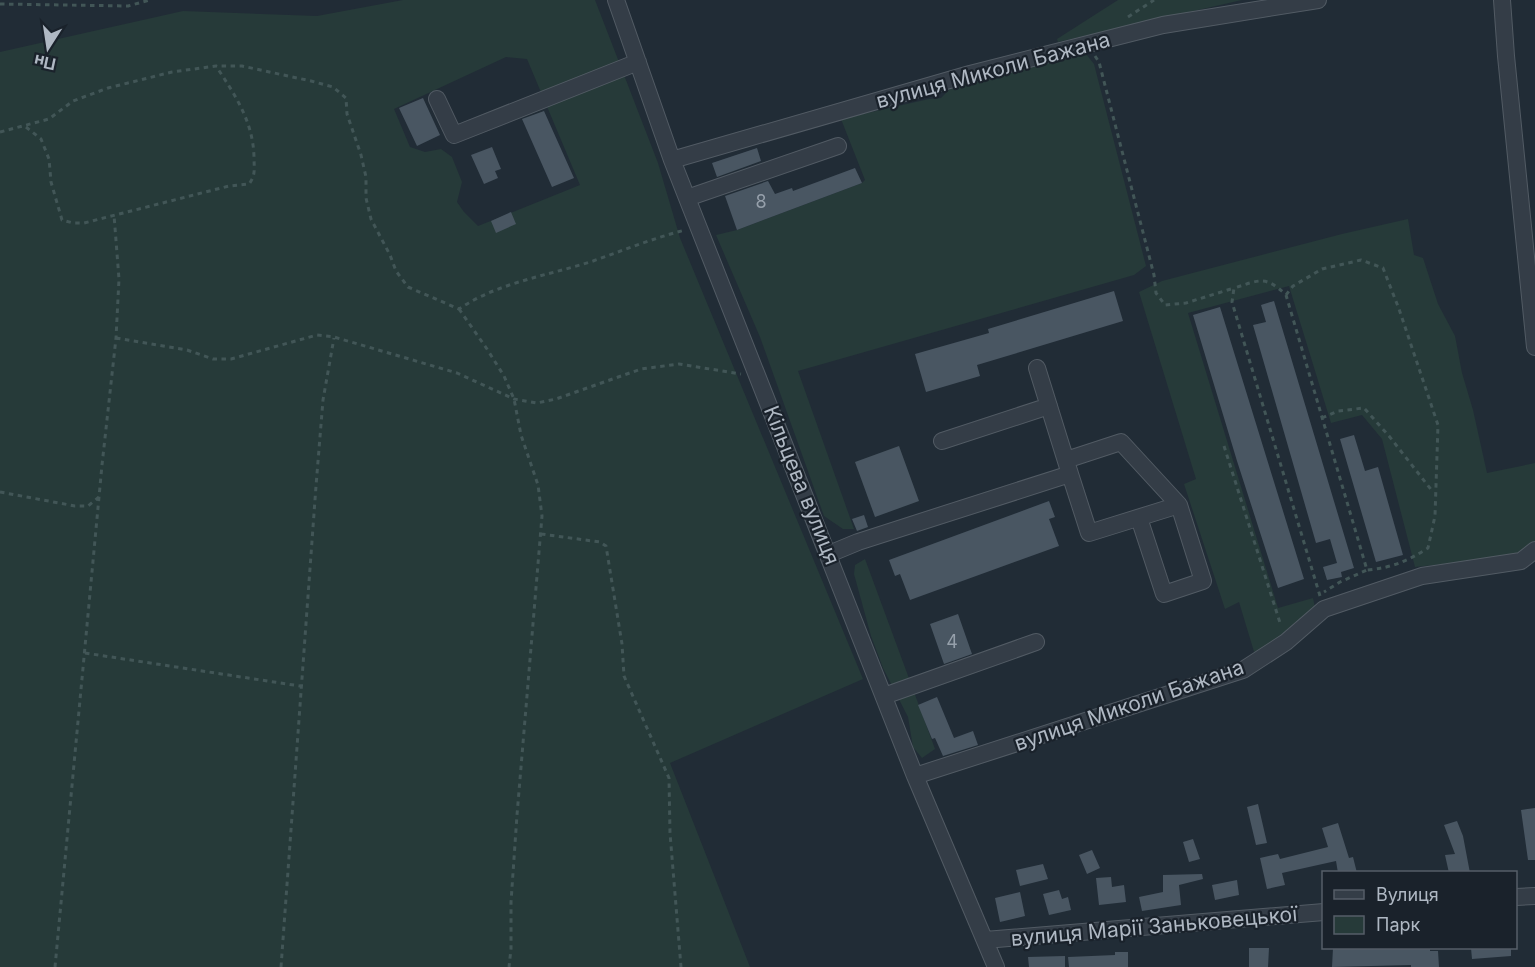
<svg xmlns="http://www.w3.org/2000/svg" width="1535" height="967" viewBox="0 0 1535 967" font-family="Inter,sans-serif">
	<rect width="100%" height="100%" fill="#212c36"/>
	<!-- green -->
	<path fill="#263a39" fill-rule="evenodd" d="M403,0h192l63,163 22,75 183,441 -193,84 80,204h-750v-915l183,-41 134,5zM506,57l21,2 53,126 -102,41 -14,-14 -7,-10 5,-20 -10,-25 -11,-8 -16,3 -15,-5 -16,-38z
		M1118,0h124l-184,42 -1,-3z
		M1086,54l8,10 52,202 -12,9 -336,96 56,158h-11l-19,-13 -64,-179 -44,-102 21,-5 125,-47 3,-3 -24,-61 88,-20 12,-1 11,-11z
		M1408,219l6,36 9,3 15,46 17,32 7,37 11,37 14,63 48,-10v80l-16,13 -104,11 -33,-128 -20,-24 -31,8 -42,-137 -101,27 90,295 35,-10 2,10 -36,33 -24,14 -16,-53 -14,7 -41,-125 12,-5 -57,-187 23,-11 180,-47z
		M865,559l70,190 -13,9 -9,-11 -5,-30 -25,-49 -12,-32 -17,-62 1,-9z"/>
	<!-- building -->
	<path fill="#495662" d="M423,98l17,37 -23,11 -18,-38z
		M544,111l30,67 -22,9 -30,-68z
		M492,147l9,22 -6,2 3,7 -14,6 -13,-29z
		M757,148l4,13 -44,16 -5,-14z
		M855,168l7,15 -125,47 -12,-34 43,-15 7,13 17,-6 1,3z
		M511,212l5,12 -20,9 -5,-12z
		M1114,291l9,30 -146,44 3,11 -54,16 -11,-38 74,-21 -1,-4z
		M1274,301l80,267 -13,4 1,5 -15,3 -4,-13 14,-4 -7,-24 -14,4 -63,-218 13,-3 -5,-17z
		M1220,307l84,272 -26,9 -41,-127 -44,-146z
		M1354,435l11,36 13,-4 25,88 -27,7 -36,-123z
		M899,446l20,55 -44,16 -20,-55z
		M1049,501l6,16 -6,2 10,27 -149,54 -10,-26 -5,2 -6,-16z
		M864,515l4,12 -11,4 -5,-12z
		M958,614l14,40 -28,10 -14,-40z
		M937,697l17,41 19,-7 5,14 -35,11 -8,-18 -3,1 -14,-34z
		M1258,804l9,39 -11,2 -9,-38z
		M1535,808v52h-7l-7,-50z
		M1457,821l6,15 7,37h-21l-4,-18 10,-1 -11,-29z
		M1338,823l11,35 4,-1 4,16h-19l-2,-12 -54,12 3,12 -18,4 -7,-31 18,-4 2,5 48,-12 -6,-19z
		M1193,839l7,20 -11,3 -6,-20z
		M1092,850l8,18 -13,6 -8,-19z
		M1043,864l5,15 -28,7 -4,-16z
		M1202,874l1,5 -24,6 2,20 -39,6 -3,-14 24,-5v-17z
		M1111,877l1,10 12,-2 2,17 -27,3 -3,-27z
		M1237,880l2,15 -24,5 -3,-15z
		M1059,890l3,9 6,-2 3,13 -22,5 -6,-21z
		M1020,892l5,24 -25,6 -5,-24z
		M1249,948h20l-1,19h-19z
		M1333,948h97v3h8l1,16h-28v-2l-79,2z
		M1471,948h40v8l-39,3z
		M1115,952h13v15h-59l-1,-10 47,-2z
		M1065,956v11h-36l-1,-10z"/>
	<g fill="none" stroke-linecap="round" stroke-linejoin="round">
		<!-- minor casing -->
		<g stroke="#525b64" stroke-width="18">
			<path id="minor" d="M616,0l56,160 243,616 81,191
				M1502,0l4,56 29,291
				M437,99l17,36 184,-73
				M672,160l298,-86 193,-49 155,-25
				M687,198l151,-52
				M942,441l107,-35
				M1066,460l55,-18 58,63
				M1070,474l19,59 90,-28 24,76 -39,13 -25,-76
				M829,554l29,-12 212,-68 -33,-106
				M884,696l152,-54
				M915,776l328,-106 43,-28 38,-33 98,-33 99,-15 14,-11
				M1516,897l19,-1
				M985,940l339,-28"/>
		</g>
		<!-- path -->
		<path stroke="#425657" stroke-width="3" stroke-dasharray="4.5 4.5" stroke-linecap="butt" d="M0,4l128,2 22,-6
			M1128,17l26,-17
			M1095,56l4,6 55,213 2,18 9,12 21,-2 48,-15
			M26,127l15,12 8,20 2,23 11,38 11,3h11l145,-37 20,-2c7,-9 5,-16 5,-27 -1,-36 -19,-62 -38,-91
			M0,132l49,-13 24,-18 35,-13 64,-16 44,-6h26l69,15 22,6 13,11 1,16 14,41 5,22v21l5,21 19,36 6,16 12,16 51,22c40,-27 88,-33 134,-48 31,-11 61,-23 92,-31
			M1286,295l7,-9 29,-17 39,-9 22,8 16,41 39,116 -3,91 -7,32c-20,13 -37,20 -61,22
			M459,309l28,40 17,27 10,23 7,36 17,50 4,31 -25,299 -6,87v47l-2,18
			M116,338l71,12 26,9h18l86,-24 17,2 123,36 57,26 23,4 19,-4 85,-30 38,-5 62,10
			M1322,418l16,-7 26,-3 25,28 44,56
			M1224,446l57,180
			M0,492l75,14h13l11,-9
			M541,534l59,8 6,4 16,98 2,32 45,102 1,55 11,134
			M1320,596l-88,-294 2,-14c26,-8 31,-13 52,7l81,275 -27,12 -16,10
			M85,653l215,33
			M55,967l47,-502 14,-127 3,-59 -5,-64
			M281,967l35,-481 7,-86 11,-62"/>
		<!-- minor -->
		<use href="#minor" stroke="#343d47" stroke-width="16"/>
	</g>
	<g text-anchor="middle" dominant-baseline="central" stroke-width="4.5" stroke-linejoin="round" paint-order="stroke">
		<!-- number labels -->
		<g font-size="18" fill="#96a0ab">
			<text x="761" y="201">8</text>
			<text x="952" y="641">4</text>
		</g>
		<!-- street labels -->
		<g font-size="21" fill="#afb8c3" stroke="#1a222b">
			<text transform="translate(993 70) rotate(-15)">вулиця Миколи Бажана</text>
			<text transform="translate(802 485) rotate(68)">Кільцева вулиця</text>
			<text transform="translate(1129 705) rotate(-19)">вулиця Миколи Бажана</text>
			<text transform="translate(1154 926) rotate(-5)">вулиця Марії Заньковецької</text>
		</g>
	</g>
	<!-- legend -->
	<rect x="1322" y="871" width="195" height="78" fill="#1a222b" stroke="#565e68" stroke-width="1.5"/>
	<rect x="1334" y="890" width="30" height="9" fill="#343d47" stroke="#565e68" stroke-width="1.5"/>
	<text x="1376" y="901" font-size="18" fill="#afb8c3">Вулиця</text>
	<rect x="1334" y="916" width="30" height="18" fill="#263a39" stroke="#565e68" stroke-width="1.5"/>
	<text x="1376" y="931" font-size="18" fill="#afb8c3">Парк</text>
	<!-- north arrow -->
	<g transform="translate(48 48) rotate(192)" stroke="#1a222b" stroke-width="4.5" paint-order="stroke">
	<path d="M0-4.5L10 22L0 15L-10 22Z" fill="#afb8c3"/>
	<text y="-9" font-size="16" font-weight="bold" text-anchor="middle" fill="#afb8c3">Пн</text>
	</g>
</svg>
